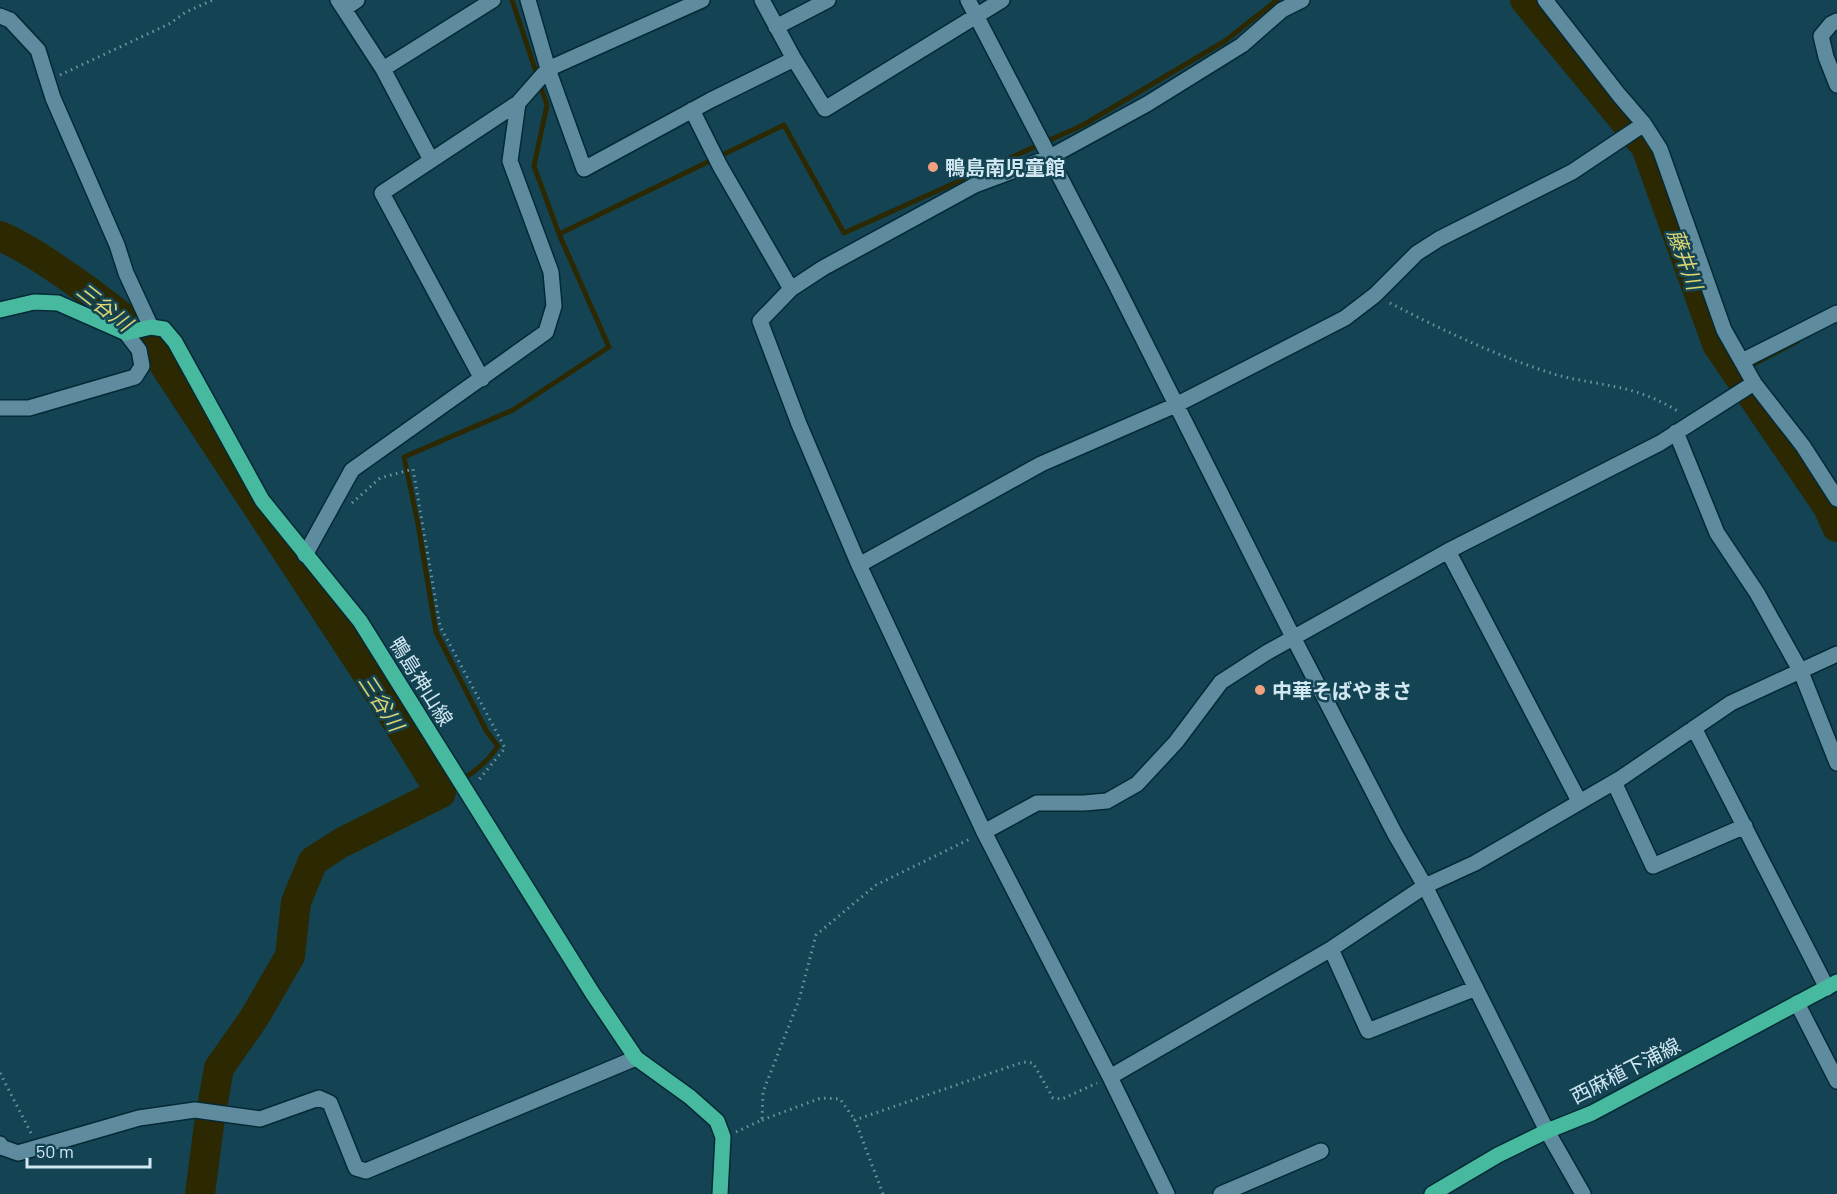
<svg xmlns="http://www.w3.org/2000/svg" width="1837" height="1194" viewBox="0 0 1837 1194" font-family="Barlow,'Noto Sans JP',sans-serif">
	<rect width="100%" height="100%" fill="#144454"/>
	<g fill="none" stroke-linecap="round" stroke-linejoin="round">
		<!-- stream -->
		<path stroke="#2c2902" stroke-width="5" d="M559,234l225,-109 60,108 239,-108 142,-84 52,-41
			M1754,364l44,-23
			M441,793c22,-14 43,-25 57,-47l-11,-14 -51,-100 -18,-108 -14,-67 109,-47 96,-63 -50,-113 -25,-68 13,-61 -35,-105"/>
		<!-- river -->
		<path stroke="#2c2902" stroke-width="30" d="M1525,0l121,147 71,197 111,163 9,20
			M0,236c29,13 54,31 80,49 23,17 45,33 66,52l224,341 71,115 -100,50 -28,18 -17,41 -6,54 -36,62 -35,50 -10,57 -9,69"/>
		<!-- minor casing -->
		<g stroke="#042935" stroke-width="18">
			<path id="minor" d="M338,0l45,69 48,91
				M528,0l20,69 36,100 127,-69 83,-41
				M762,0l32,59 31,50 177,-109
				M968,0l146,281 179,356 102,197 30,52 122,245 36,63
				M1545,0l74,95 25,29 16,25 64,181 30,53 49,63 34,53
				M344,9l13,-9
				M0,16l10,4 28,30 15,48 64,147 9,28 25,54
				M1837,21l-6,3 -10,12 5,21 11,28
				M776,27l52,-27
				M383,69l110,-69
				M692,110l28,56 71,123
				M1742,361l95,-48
				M482,379l-100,-186 136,-90
				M0,408h29l106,-31 7,-11 -3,-16 -13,-17
				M1676,432l41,101 40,60 44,79 36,91
				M1448,551l131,250
				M305,555l47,-85 194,-138 8,-26 -3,-34 -41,-111 8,-58 30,-34 154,-69
				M859,565l182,-101 135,-59 169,-87 30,-23 42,-42 22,-14 133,-67 72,-48
				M1694,728l133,260
				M1614,782l39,84 92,-40
				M984,832l53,-29h47l23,-2 30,-17 39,-42 45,-60 45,-29 182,-102 212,-108 94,-60
				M1331,949l37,82 108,-43
				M1797,1003l40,78
				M1110,1077l221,-128 94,-63 50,-23 146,-85 110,-75 106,-49
				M0,1144l1,3 17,6 121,-35 56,-8 65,9 59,-21 11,5 26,65 10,3 270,-113
				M1167,1194l-57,-117 -126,-245 -125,-267 -60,-141 -39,-103 31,-32 32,-21 152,-83 75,-28 97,-53 95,-59 40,-35 20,-10
				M1221,1194l100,-43"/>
		</g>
		<!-- major casing -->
		<g stroke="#042935" stroke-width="18">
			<path id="major" d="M0,310l34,-8 24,1 68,30 25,-6 13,2 11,13 87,158 98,121 233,373 43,64 54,39 27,24 6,16 -3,57
				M1432,1194l66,-39 49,-24 45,-18 245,-131"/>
		</g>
		<!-- path -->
		<path stroke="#6f93a0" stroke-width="3" stroke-dasharray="1.5 4.5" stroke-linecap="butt" d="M60,75l109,-51 17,-12 27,-12
			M1390,303c54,28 109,54 167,72 18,5 37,7 54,11 24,4 48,13 68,26
			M352,503l28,-25 33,-9 27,157 65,122 -28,34
			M0,1073l31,60
			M762,1120l59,-22 19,1 15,21
			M736,1132l26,-12 1,-28 36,-92 17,-65 60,-50 96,-47
			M883,1194l-28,-74 168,-58 10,1 20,35 9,1 35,-16"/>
		<!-- minor -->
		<use href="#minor" stroke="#5e8c9e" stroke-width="15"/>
		<!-- major -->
		<use href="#major" stroke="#47b99f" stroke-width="15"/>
	</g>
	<!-- markers -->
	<g fill="#f1a17e" stroke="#144454" stroke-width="2">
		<circle cx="933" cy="167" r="6"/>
		<circle cx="1260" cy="690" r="6"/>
	</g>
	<g text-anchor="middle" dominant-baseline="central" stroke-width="5" stroke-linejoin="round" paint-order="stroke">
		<!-- poi labels -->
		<g font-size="20" font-weight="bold" fill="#d1e8f2" stroke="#144454" text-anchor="start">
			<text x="945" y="167">鴨島南児童館</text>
			<text x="1272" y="690">中華そばやまさ</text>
		</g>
		<!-- street labels -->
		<g font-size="20" fill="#d1e8f2" stroke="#144454">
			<text transform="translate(422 681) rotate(58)">鴨島神山線</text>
			<text transform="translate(1625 1070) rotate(-27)">西麻植下浦線</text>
		</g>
		<!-- water labels -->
		<g font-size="21" font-style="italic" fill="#ddd470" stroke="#144454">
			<text transform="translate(1686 259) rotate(70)">藤井川</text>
			<text transform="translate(105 306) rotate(38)">三谷川</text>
			<text transform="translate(382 702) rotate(57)">三谷川</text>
		</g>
	</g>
	<!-- scale -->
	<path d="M27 1158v9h123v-9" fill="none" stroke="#d1e8f2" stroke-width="3"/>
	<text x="36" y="1158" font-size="18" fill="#d1e8f2" stroke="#144454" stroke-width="4.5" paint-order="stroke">50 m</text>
</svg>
